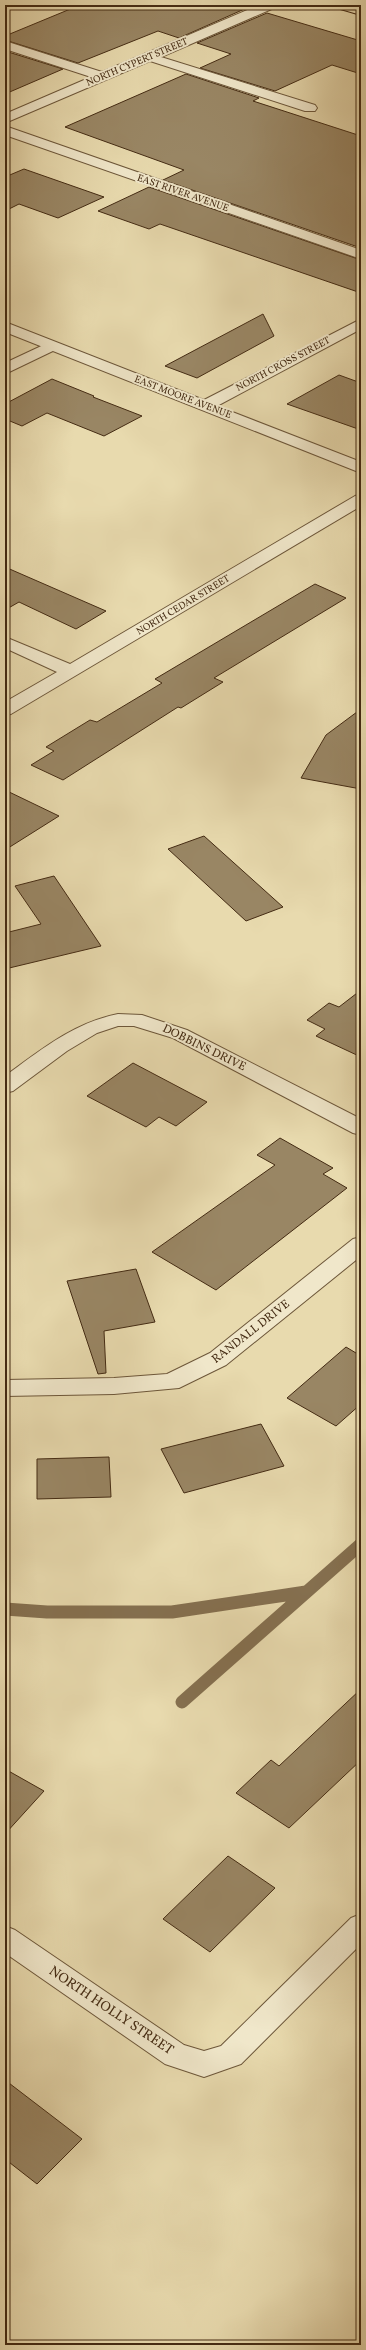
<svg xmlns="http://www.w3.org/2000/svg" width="366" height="2350" viewBox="0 0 366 2350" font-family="Vollkorn,serif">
	<rect width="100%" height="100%" fill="#e8daae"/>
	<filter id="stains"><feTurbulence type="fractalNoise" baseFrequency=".005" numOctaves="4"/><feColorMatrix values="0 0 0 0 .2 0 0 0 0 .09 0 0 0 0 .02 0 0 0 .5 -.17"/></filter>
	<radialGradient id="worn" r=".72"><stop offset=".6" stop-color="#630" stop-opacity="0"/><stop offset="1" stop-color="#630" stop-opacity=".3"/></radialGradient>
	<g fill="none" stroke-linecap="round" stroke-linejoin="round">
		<!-- stream -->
		<path stroke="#857050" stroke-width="13" d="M5,1609l42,3h125l134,-20
			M182,1702l179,-158"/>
	</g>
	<!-- building -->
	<path fill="#998664" stroke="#442b13" d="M80,5h161l8,2 -70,31 -21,-7 -80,32 -73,-23v-4z
		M267,13l94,28v33l-29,-9 -57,26 -75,-23 31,-14 -34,-11z
		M5,51l58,18 -58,25z
		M186,74l73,24 -6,3 108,35v112l-198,-68 21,-10 -119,-43z
		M24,169l80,28 -46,21 -39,-14 -14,7v-34z
		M149,187l212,73v33l-201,-69 -11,5 -51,-18z
		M263,314l11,22 -77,42 -32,-12z
		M339,375l22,8v47l-74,-26z
		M52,379l42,17 -1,1 49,19 -38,20 -57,-23 -25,13 -17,-7v-15z
		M5,567l101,44 -30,18 -57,-27 -14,8z
		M315,584l31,14 -132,80 9,4 -42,26 -3,-1 -115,73 -32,-15 23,-14 -8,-4 44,-27 7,2 65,-39 -7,-4z
		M361,709v80l-60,-11 25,-43z
		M5,790l54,26 -54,34z
		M204,836l79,71 -37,14 -78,-72z
		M54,876l47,70 -96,23v-36l36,-9 -26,-38z
		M361,990v67l-45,-21 9,-7 -18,-9 22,-17 10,4z
		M133,1063l74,39 -31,24 -17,-9 -13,10 -59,-31z
		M280,1138l53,30 -10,6 24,14 -131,102 -64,-38 123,-87 -18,-10z
		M136,1269l19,53 -51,9 2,42 -8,1 -31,-93z
		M346,1347l15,9v48l-25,22 -49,-28z
		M261,1424l23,42 -100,27 -23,-44z
		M109,1457l2,40 -74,2v-40z
		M361,1689v71l-72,68 -53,-35 35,-33 8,6z
		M5,1769l39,22 -39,43z
		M228,1856l47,32 -65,64 -47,-33z
		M5,2080l77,59 -45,45 -32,-25z"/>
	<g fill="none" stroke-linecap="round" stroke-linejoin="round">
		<!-- minor casing -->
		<g stroke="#6d573a" stroke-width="2">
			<path id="minor" d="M259,5h17l-2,3 -113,49 154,48 2,3 -2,3h-10l-155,-50 -145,62v-9l86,-37 -86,-28v-8l97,31z
				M5,126l356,124v9l-356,-124z
				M52,341l8,5 -3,3 -52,25v-11z
				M361,494v12l-350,208 -6,1v-13l52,-30 -52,-24v-11l65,27 285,-168z
				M118,1014l24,1 45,15 174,89v16l-8,-2 -180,-95 -39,-12h-16l-21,7 -30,18 -54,40 -8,2v-17c36,-26 68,-53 113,-62z
				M361,1237v19l-135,109 -47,23 -65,6 -109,2v-16l109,-2 53,-4 43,-21 143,-114z
				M361,1914v30l-120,120 -37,13 -39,-13 -160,-111v-27l10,4 169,115 20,6 17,-5 130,-128z"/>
		</g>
		<!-- tertiary casing -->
		<g stroke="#6d573a" stroke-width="2">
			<path id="tertiary" d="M361,319v10l-144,77 144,56v11l-356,-141v-10l199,78z"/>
		</g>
		<!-- primary casing -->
		<g stroke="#442b13" stroke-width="2">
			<path id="primary" d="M335,5l26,2v8l-24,-7z"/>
		</g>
		<!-- minor -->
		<use href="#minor" fill="#f0e7ca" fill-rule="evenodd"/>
		<!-- tertiary -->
		<use href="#tertiary" fill="#f0e7ca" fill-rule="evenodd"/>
		<!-- primary -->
		<use href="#primary" fill="#e8daae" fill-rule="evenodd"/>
	</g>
	<g text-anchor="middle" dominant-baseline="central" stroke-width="4" stroke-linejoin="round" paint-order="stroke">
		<!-- far-street labels -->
		<g font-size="10" fill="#442b13" stroke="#f0e7ca">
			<text transform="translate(137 62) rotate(-23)">NORTH CYPERT STREET</text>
			<text transform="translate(183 193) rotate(19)">EAST RIVER AVENUE</text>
			<text transform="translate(283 364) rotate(-28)">NORTH CROSS STREET</text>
			<text transform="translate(183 397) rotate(21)">EAST MOORE AVENUE</text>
			<text transform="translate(183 605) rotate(-31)">NORTH CEDAR STREET</text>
		</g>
		<!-- street labels -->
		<g font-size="12" fill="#442b13" stroke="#f0e7ca">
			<text transform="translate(204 1048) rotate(26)">DOBBINS DRIVE</text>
			<text transform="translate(251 1332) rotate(-38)">RANDALL DRIVE</text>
		</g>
		<!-- near-street labels -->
		<g font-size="14" fill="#442b13" stroke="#f0e7ca">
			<text transform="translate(111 2011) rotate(34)">NORTH HOLLY STREET</text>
		</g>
	</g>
	<!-- margin -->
	<rect width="366" height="2350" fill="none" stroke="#e8daae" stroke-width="20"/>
	<rect x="6" y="6" width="354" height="2338" fill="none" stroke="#442b13" stroke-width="2"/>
	<rect x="10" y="10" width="346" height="2330" fill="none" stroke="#442b13"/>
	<rect width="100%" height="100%" filter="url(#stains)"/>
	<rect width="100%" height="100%" fill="url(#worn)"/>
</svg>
